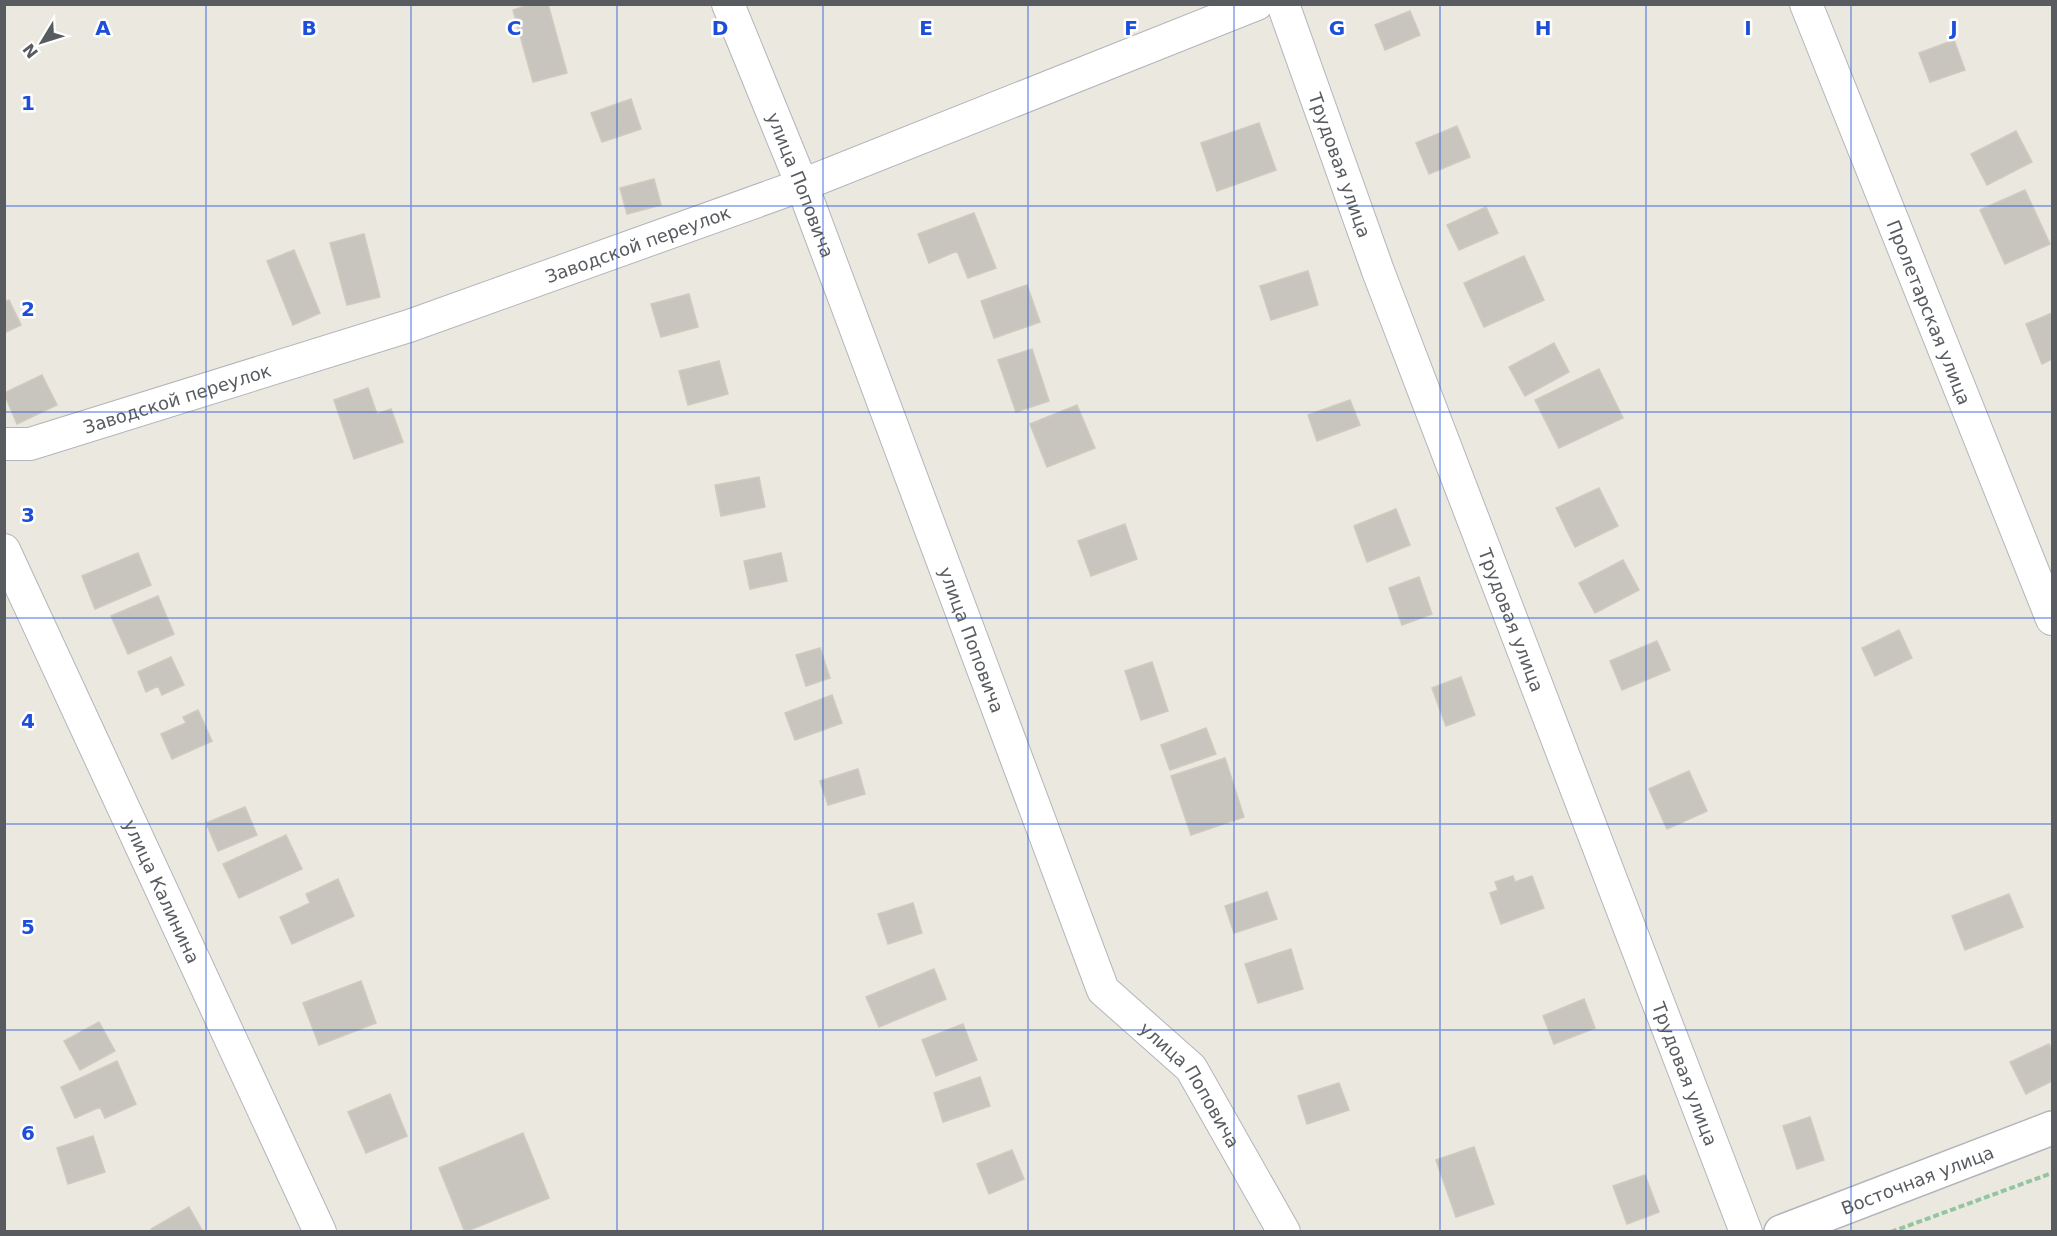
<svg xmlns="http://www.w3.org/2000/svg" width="2057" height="1236" viewBox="0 0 2057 1236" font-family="'DejaVu Sans',sans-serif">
	<rect width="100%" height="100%" fill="#ebe8df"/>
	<!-- building -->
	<path fill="#c8c5bf" stroke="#d0c9be" stroke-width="1.5" d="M531,4h17l19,69 -34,9 -20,-72z
		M1410,11l10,24 -35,15 -10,-25z
		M1954,40l11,30 -35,12 -11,-29z
		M631,99l10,30 -39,13 -11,-29z
		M1259,123l17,47 -59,21 -16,-48z
		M1457,126l13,31 -41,17 -13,-31z
		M2016,131l16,31 -45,23 -16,-31z
		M654,179l7,26 -34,9 -7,-26z
		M2025,190l25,54 -45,20 -25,-54z
		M1486,207l12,26 -39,17 -12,-25z
		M974,213l22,55 -28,10 -11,-27 -28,12 -11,-29z
		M364,234l16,63 -33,8 -17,-62z
		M294,250l26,63 -27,12 -26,-64z
		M1524,256l20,44 -60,27 -20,-44z
		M1308,271l10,34 -47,15 -11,-34z
		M1027,285l13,37 -46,16 -13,-37z
		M689,294l9,33 -37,10 -10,-33z
		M9,300l12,25 -17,8v-31z
		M2052,313v46l-10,5 -16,-40z
		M1554,343l15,29 -44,24 -16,-29z
		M1032,349l17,52 -33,11 -18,-52z
		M719,361l9,33 -40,11 -9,-34z
		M1599,369l24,49 -64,30 -24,-48z
		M42,375l15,30 -40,19 -13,-31z
		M368,388l9,26 14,-5 12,33 -49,17 -20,-59z
		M1350,400l10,25 -43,16 -9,-26z
		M1077,405l18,43 -48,19 -17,-43z
		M759,477l6,30 -44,9 -6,-31z
		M1599,488l19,38 -43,21 -19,-39z
		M1396,509l14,36 -43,17 -13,-36z
		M1125,524l12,35 -46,17 -13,-35z
		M138,553l13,32 -56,24 -13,-33z
		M781,553l6,28 -37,8 -6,-28z
		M1623,560l16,30 -44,23 -16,-30z
		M1419,577l13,37 -30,11 -13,-37z
		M158,596l16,38 -46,20 -17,-38z
		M1899,630l13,28 -37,18 -13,-28z
		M1657,641l13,29 -48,20 -12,-29z
		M820,648l10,30 -24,8 -10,-31z
		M171,657l13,28 -22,10 -4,-9 -12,6 -8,-20z
		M1152,662l16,49 -27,9 -16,-49z
		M1461,677l14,38 -29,11 -14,-38z
		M832,695l10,28 -47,17 -10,-27z
		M198,710l14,31 -40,18 -11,-25 25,-11 -3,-6z
		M1206,728l10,26 -46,16 -9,-25z
		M1225,758l19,59 -53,18 -20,-59z
		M858,769l7,25 -37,11 -8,-24z
		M1689,771l18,40 -40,18 -18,-40z
		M245,807l12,28 -39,16 -12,-28z
		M286,835l16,34 -63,29 -16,-34z
		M1513,876l2,6 17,-6 12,32 -43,16 -11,-31 8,-3 -3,-8z
		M338,879l16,37 -62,28 -12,-27 30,-14 -4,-9z
		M1267,892l10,27 -43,14 -9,-27z
		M2009,894l14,33 -58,23 -13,-34z
		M913,903l9,30 -34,11 -10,-30z
		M1291,949l12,40 -45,14 -13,-39z
		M934,969l12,30 -67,28 -13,-30z
		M361,981l15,42 -57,22 -16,-42z
		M1584,999l11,29 -41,16 -11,-28z
		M99,1022l16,29 -35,19 -16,-29z
		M963,1024l14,36 -41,16 -14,-36z
		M2049,1044l3,7v30l-26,13 -16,-32z
		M117,1061l19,43 -31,14 -5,-11 -25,11 -14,-31z
		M980,1077l10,29 -47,16 -9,-29z
		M1339,1083l10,27 -42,14 -9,-28z
		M390,1094l17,42 -41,17 -18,-41z
		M1810,1117l14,43 -27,9 -14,-43z
		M523,1133l26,65 -84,34 -26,-64z
		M93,1136l12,36 -37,12 -11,-36z
		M1474,1147l20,57 -38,13 -20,-57z
		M1012,1150l12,29 -35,15 -12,-30z
		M1645,1175l14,37 -32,12 -14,-38z
		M189,1207l14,25h-51l-1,-3z"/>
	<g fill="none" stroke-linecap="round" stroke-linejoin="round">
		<!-- minor casing -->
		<g stroke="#b2b6ba" stroke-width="34">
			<g id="minor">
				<path id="s1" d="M728,4l74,181 301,805 88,78 93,164"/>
				<path id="s2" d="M1283,4l95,267 368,961"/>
				<path id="s3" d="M1806,4l246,615"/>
				<path id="s4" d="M4,444h26l379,-118 393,-141 455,-181"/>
				<path id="s5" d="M4,550l316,682"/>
			</g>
		</g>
		<!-- tertiary casing -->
		<g stroke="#b2b6ba" stroke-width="36">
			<g id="tertiary">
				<path id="s6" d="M1781,1232l271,-104"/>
			</g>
		</g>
		<!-- path -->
		<path stroke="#95c4a0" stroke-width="4" stroke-dasharray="6 3" stroke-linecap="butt" d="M1891,1232l161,-59"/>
		<!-- minor -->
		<use href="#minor" stroke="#fff" stroke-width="32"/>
		<!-- tertiary -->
		<use href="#tertiary" stroke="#fff" stroke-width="33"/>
	</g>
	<!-- grid -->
	<path fill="none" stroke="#1d4ed8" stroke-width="1.5" stroke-opacity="0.55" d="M206,4v1228M411,4v1228M617,4v1228M823,4v1228M1028,4v1228M1234,4v1228M1440,4v1228M1646,4v1228M1851,4v1228M4,206h2048M4,412h2048M4,618h2048M4,824h2048M4,1030h2048"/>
	<g text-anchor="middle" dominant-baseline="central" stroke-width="5" stroke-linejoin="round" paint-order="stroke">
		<!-- street labels -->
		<g font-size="18" fill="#585c60" stroke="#fff">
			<text stroke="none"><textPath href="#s2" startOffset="171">Трудовая улица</textPath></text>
			<text stroke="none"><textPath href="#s1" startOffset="195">улица Поповича</textPath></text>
			<text stroke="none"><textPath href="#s4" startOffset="666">Заводской переулок</textPath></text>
			<text stroke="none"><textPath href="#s3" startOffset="332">Пролетарская улица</textPath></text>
			<text stroke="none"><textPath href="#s4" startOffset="180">Заводской переулок</textPath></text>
			<text stroke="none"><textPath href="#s2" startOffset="657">Трудовая улица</textPath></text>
			<text stroke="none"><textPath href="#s1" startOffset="681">улица Поповича</textPath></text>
			<text stroke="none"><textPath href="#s5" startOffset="376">улица Калинина</textPath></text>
			<text stroke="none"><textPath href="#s2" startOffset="1143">Трудовая улица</textPath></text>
			<text stroke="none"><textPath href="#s1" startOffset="1185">улица Поповича</textPath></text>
			<text stroke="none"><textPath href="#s6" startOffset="146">Восточная улица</textPath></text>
		</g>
	</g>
	<g font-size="20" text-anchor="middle" font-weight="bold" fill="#1d4ed8" stroke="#fff" stroke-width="5" stroke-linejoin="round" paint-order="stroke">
		<text x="103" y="35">A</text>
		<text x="309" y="35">B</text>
		<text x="514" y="35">C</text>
		<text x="720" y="35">D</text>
		<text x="926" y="35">E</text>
		<text x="1131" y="35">F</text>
		<text x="1337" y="35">G</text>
		<text x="1543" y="35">H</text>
		<text x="1748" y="35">I</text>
		<text x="1954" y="35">J</text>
		<text x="28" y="110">1</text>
		<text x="28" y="316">2</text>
		<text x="28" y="522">3</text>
		<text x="28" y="728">4</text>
		<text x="28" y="934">5</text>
		<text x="28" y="1140">6</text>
	</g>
	<!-- border -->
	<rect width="2057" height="1236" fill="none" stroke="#585c60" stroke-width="12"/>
	<!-- north arrow -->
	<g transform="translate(42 42) rotate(232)" stroke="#ffffff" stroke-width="4.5" paint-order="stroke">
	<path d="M0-4.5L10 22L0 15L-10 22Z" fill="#585c60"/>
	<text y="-9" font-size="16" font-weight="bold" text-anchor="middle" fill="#585c60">N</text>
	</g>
</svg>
